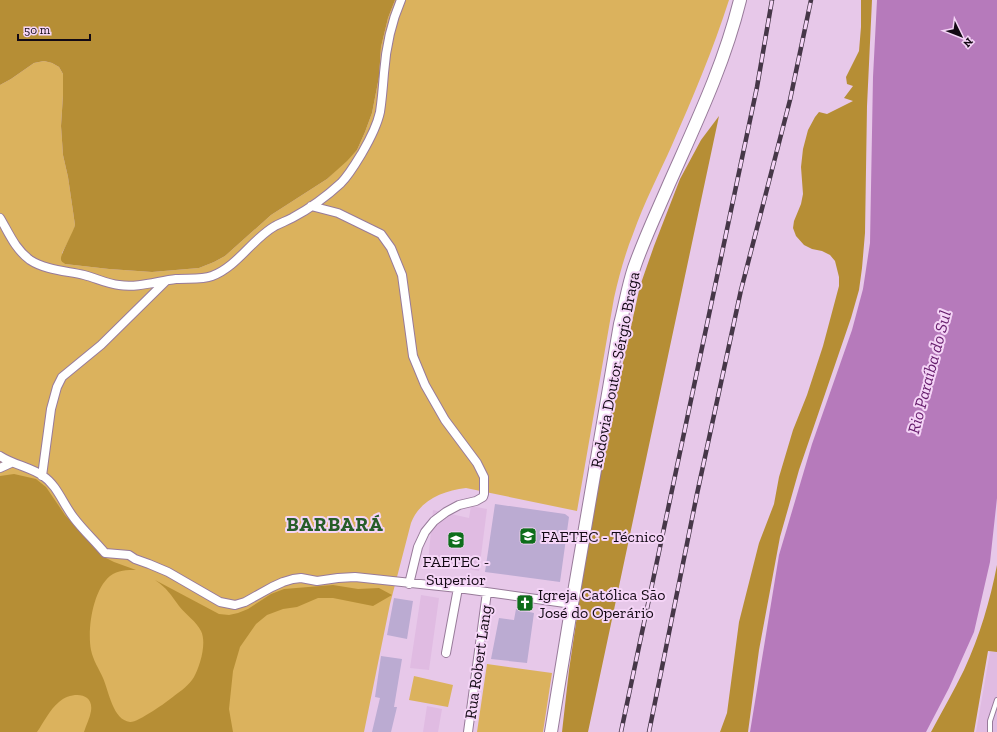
<svg xmlns="http://www.w3.org/2000/svg" width="997" height="732" viewBox="0 0 997 732" font-family="'Zilla Slab',serif">
	<rect width="100%" height="100%" fill="#e7c8e9"/>
	<!-- built -->
	<path fill="#e0bbe2" d="M471,506l16,3 -8,62 -51,-9 5,-52 36,8z
		M421,595l18,3 -10,72 -19,-2z
		M990,652h7v80h-21z
		M427,706l15,3 -4,23h-15z"/>
	<!-- green -->
	<path fill="#dbb25d" d="M395,0h334c-16,50 -36,97 -57,145 -13,29 -28,58 -39,89 -8,20 -14,42 -19,64l-37,213 -111,-23c-24,3 -46,12 -55,35l-21,81 -26,128h-364v-647l11,-6 23,-16 10,-2 8,2 7,4 4,7v21l-2,31 2,29 5,22 7,48 -2,8 -11,20 3,11 44,5 43,3 47,-4 15,-6 11,-6 46,-41 56,-36 30,-29 8,-18 7,-19 7,-36 2,-30 7,-29z
		M487,664l65,9 -9,59h-66z
		M414,676l39,9 -5,22 -39,-7z"/>
	<!-- forest -->
	<path fill="#b68e35" d="M0,0h395l-7,18 -7,29 -2,30 -7,36 -7,19 -8,18 -10,11 -20,18 -56,36 -46,41 -11,6 -15,6 -47,4 -43,-3 -44,-5c-2,-2 -4,-2 -4,-5 -1,-4 12,-26 14,-34l-7,-48 -5,-22 -2,-29 2,-31v-21l-4,-7 -7,-4 -8,-2 -10,2 -23,16 -11,6z
		M861,0h11l-5,106 -2,127 -3,35 -3,22 -8,28 -52,152 -19,67 -21,113 -11,82h-28l7,-19 12,-91 20,-79 15,-39 5,-27 14,-47 14,-35 16,-49 16,-60v-9l-4,-16 -5,-6 -8,-4 -10,-2 -8,-4 -8,-9 -3,-8 1,-7 7,-17 2,-10 -2,-27 2,-18 5,-19 7,-13 4,-5 8,2 26,-13 -9,-3 9,-12 -6,-2 -1,-7 13,-26 2,-24z
		M719,116l-131,616h-26l7,-62 22,-148 27,-137 22,-99 14,-40 26,-67 21,-39z
		M14,474l22,5 10,8 19,28 30,33 11,10 8,4 22,8c-9,0 -18,0 -26,6 -17,14 -23,53 -19,74 2,10 8,19 12,28 6,14 10,42 27,44 7,1 37,-20 44,-26 7,-5 15,-11 20,-19 6,-11 13,-34 7,-46 -5,-10 -15,-16 -22,-25 -8,-11 -12,-18 -24,-26l64,34 10,1 9,-2 10,-4 23,-15 13,-5 49,-4 25,4 21,-1 13,7 -19,11 -40,-8h-15l-21,9 -14,2 -16,6 -11,9 -16,23 -7,24 -4,38 4,23h-149c2,-7 6,-14 7,-21 3,-20 -21,-19 -32,-9 -9,7 -15,20 -22,30h-37v-256z
		M997,565v87l-9,-1 -14,81h-43c11,-21 23,-41 33,-62 16,-35 26,-69 33,-105z"/>
	<!-- water -->
	<path fill="#b67abb" d="M877,0h120v498l-7,64 -16,70 -25,56 -23,44h-176l29,-177 33,-111 40,-114 11,-41 7,-46 3,-166z"/>
	<!-- building -->
	<path fill="#bbabd2" d="M495,504l70,10 4,3 -9,65 -75,-10z
		M394,598l19,3 -6,38 -20,-4z
		M516,609l18,4 -7,50 -36,-4 8,-41 15,2z
		M381,656l21,3 -8,48h3l-6,25h-19l8,-34 -5,-1z"/>
	<g fill="none" stroke-linecap="round" stroke-linejoin="round">
		<!-- service casing -->
		<g stroke="#987b9a" stroke-width="6">
			<path id="service" d="M990,732v-11l7,-21"/>
		</g>
		<!-- minor casing -->
		<g stroke="#987b9a" stroke-width="10">
			<path id="minor" d="M311,206l27,7 43,21 10,14 11,27 11,81 12,29 20,35 32,43 7,14v17l-1,3 -7,4 -17,4 -13,7 -12,9 -9,11 -7,15 -9,37
				M0,218c9,15 15,31 30,42 15,10 37,11 54,15 12,3 23,9 35,10 19,3 39,-4 57,-6 11,-1 26,1 36,-3 26,-10 40,-37 63,-50 6,-3 11,-5 17,-8 17,-9 35,-22 49,-35 8,-8 15,-20 21,-30 7,-12 15,-27 18,-41 2,-13 3,-26 4,-39 2,-26 7,-50 17,-73
				M0,456c14,9 30,11 43,20 14,9 20,28 31,42 9,12 21,23 31,35l24,2 6,4 14,5 19,8 52,30 15,3 10,-3 27,-15 11,-5 10,-3 8,-1 16,3 21,-3 17,-1 103,11 114,16
				M0,468l11,-5
				M42,476l9,-67 6,-22 5,-10 39,-32 65,-64
				M446,653l12,-65
				M468,732l19,-140"/>
		</g>
		<!-- secondary casing -->
		<g stroke="#987b9a" stroke-width="14">
			<path id="secondary" d="M551,732l21,-128 48,-280c5,-19 8,-38 14,-56 10,-29 23,-56 35,-84 27,-61 55,-119 71,-184"/>
		</g>
		<!-- service -->
		<use href="#service" stroke="#fff" stroke-width="4"/>
		<!-- minor -->
		<use href="#minor" stroke="#fff" stroke-width="8"/>
		<!-- secondary -->
		<use href="#secondary" stroke="#fff" stroke-width="12"/>
		<!-- rail casing -->
		<g stroke="#463748" stroke-width="4.5">
			<path id="rail" d="M621,732l136,-645 15,-87
				M649,732l48,-238 44,-204 49,-190 21,-100"/>
		</g>
		<!-- rail -->
		<use href="#rail" stroke="#f5d5f7" stroke-width="3" stroke-dasharray="9" stroke-linecap="butt"/>
	</g>
	<!-- icons -->
	<defs>
		<g id="university-square" transform="scale(0.9)"><rect x="-9" y="-9" width="18" height="18" rx="4" fill="#0d6d1a" stroke="#f5d5f7"/><path d="M0-5L7-2L0 1L-7-2ZM-4 1L0 2.5L4 1V4Q0 6-4 4Z" fill="#fff"/></g>
		<g id="church-square" transform="scale(0.9)"><rect x="-9" y="-9" width="18" height="18" rx="4" fill="#0d6d1a" stroke="#f5d5f7"/><path d="M-1.2-6h2.4v3.5h3.3v2.4h-3.3V6h-2.4V-.1h-3.3v-2.4h3.3Z" fill="#fff"/></g>
	</defs>
	<g fill-rule="evenodd">
		<use href="#university-square" x="528" y="536"/>
		<use href="#university-square" x="456" y="540"/>
		<use href="#church-square" x="525" y="603"/>
	</g>
	<g text-anchor="middle" dominant-baseline="central" stroke-width="4" stroke-linejoin="round" paint-order="stroke">
		<!-- street labels -->
		<g font-size="16" fill="#130914" stroke="#f5d5f7">
			<text transform="translate(615 370) rotate(-79)">Rodovia Doutor Sérgio Braga</text>
			<text transform="translate(478 662) rotate(-82)">Rua Robert Lang</text>
		</g>
		<!-- poi labels -->
		<g font-size="16" fill="#130914" stroke="#f5d5f7" text-anchor="start">
			<text x="541" y="536">FAETEC - Técnico</text>
			<text x="456" y="561" text-anchor="middle">FAETEC -<tspan x="456" dy="18">Superior</tspan></text>
			<text x="538" y="594">Igreja Católica São<tspan x="538" dy="18">José do Operário</tspan></text>
		</g>
		<!-- water labels -->
		<g font-size="17" font-style="italic" fill="#651b6b" stroke="#f5d5f7">
			<text transform="translate(929 372) rotate(-75)">Rio Paraíba do Sul</text>
		</g>
		<!-- district labels -->
		<g font-size="20" font-weight="bold" letter-spacing="1" fill="#275d29" stroke="#f5d5f7">
			<text x="335" y="524">BARBARÁ</text>
		</g>
	</g>
	<!-- north arrow -->
	<g transform="translate(961 36) rotate(133)" stroke="#f5d5f7" stroke-width="3" paint-order="stroke">
	<path d="M0-3L7 15L0 10L-7 15Z" fill="#130914"/>
	<text y="-6" font-size="11" font-weight="bold" text-anchor="middle" fill="#130914">N</text>
	</g>
	<!-- scale -->
	<path d="M18 34v6h72v-6" fill="none" stroke="#130914" stroke-width="2"/>
	<text x="24" y="34" font-size="12" fill="#130914" stroke="#f5d5f7" stroke-width="3" paint-order="stroke">50 m</text>
</svg>
